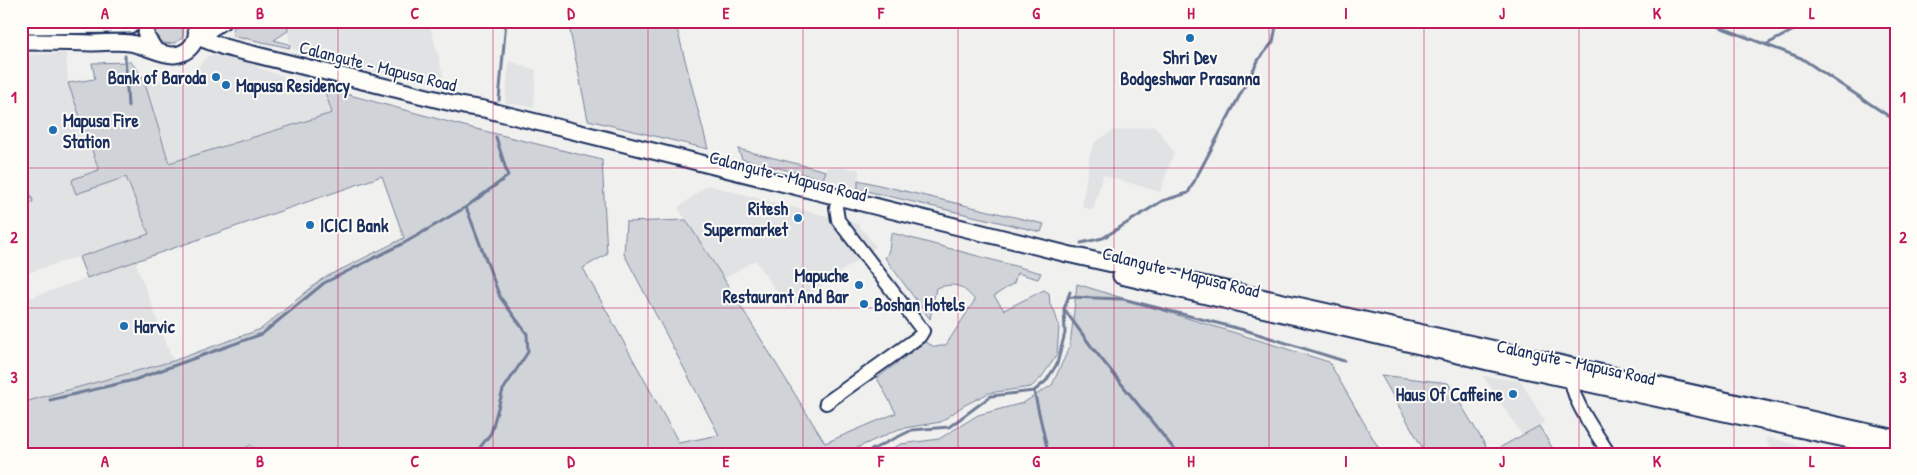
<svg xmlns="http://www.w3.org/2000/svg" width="1917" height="475" viewBox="0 0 1917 475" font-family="'Patrick Hand',sans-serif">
	<rect width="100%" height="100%" fill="#f0f0ee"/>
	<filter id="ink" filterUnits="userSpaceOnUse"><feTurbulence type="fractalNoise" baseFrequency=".02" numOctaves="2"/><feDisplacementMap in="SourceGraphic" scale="10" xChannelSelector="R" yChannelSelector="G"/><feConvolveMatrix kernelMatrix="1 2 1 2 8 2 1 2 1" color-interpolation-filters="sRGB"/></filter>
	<g filter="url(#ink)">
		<!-- built -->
		<path fill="#e0e2e3" d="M287,21h142l17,65 -89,-18 -67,-20z
			M66,53l2,30 37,101 21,-7 23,57 -128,41v-220z
			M227,55l22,7 15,8 60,18 8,25 -163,50 -26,-86 19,4h13l17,-7 15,-18z
			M509,61l27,9 -2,37 -29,-4z
			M1155,126l19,26 -14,40 -57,-17 -10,35 -11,-3 8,-53 5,-12 17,-11z
			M827,167l32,2 -1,20 -35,-10z
			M707,185l151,39 18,23 -88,62 -33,-49 -31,19 -46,-71z
			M135,261l38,100 -152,42v-102z
			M1483,376l38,5 24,41 -23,13z
			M1765,437l33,8 4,9h-29z"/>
		<!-- green -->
		<path fill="#d0d3d8" stroke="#76819b" d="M159,21h19c24,29 -42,31 -19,0z
			M256,21h31l1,10 -14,9 15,4 1,4 -46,-10v1l-11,-3 -1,-6 2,-3z
			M568,21h107l33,128 -120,-29z
			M131,62l12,15 26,86 163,-50 -8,-25 136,37 142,35 5,94 -24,14 96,175 40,-8 -95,-181 2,-32 60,-2 38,59 101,164 71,-30 -19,-35 48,-36 10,5 11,-2 29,-45c-14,-15 -18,-18 -39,-12l-6,31 -45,-61c7,-10 3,-15 7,-25l149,40 -3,6 -21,-6 -3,10 -20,13 10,14 40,-20 5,3 1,12 4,5 5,16 -2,29 -16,23 -10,9 -42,6 -26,13 -22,16 -42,7 -56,25h-586l-6,-9 -15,9h-215v-51l152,-42 88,-32 61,-50 82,-41 -22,-62 -295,102 -8,-21 70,-23 -23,-57 -50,17 -4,-11 1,-4 26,-9 -31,-87 27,-4 -3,-16z
			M738,149l88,22 -3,8 -81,-20z
			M24,177l9,24 -2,3 -10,4v-29z
			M858,180l186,44 -3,8 -183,-43z
			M1077,284l252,78 53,92h-502l21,-10 38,-5 39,-24 45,-12 29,-18 18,-39z
			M1381,375l67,8 42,70 49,-27 17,28h-130z"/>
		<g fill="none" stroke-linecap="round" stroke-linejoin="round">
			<!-- stream -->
			<path stroke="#6f7b97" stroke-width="3" d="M1704,21l97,37 95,63
				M1767,44l44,-23
				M125,56l3,50
				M499,100l7,-79
				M466,207l34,90 27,37 1,18 -25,38 -12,43 -16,21
				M1081,243l22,-5 59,-37 26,-8 71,-134 14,-17 4,-21
				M1068,297l55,2 125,32 96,30
				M1064,309l27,37 87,108
				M1034,391l13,57 -6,6
				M50,400l84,-20 128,-46 62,-51 82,-41 60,-35 42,-31 -12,-39
				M863,454l49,-24 37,-3 42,-31 43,-5 12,-10 11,-17 8,-31 -1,-24 6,-17"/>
			<!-- minor casing -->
			<g stroke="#1b2f5e" stroke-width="16">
				<path id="minor" d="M1571,374c-1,26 25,58 38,80
					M826,403l94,-67 3,-5 -85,-111 -2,-13 2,-9"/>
			</g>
			<!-- major casing -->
			<g stroke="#1b2f5e" stroke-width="19">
				<path id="major" d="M147,21l-1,15 9,14
					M21,26l109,-1 7,-4
					M197,37l27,10 240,59 20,3 583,145 829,184
					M197,37l26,-16
					M21,42c24,0 47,0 70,1 13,0 26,-2 39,0 13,2 33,13 44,12 18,-2 27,-18 20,-34
					M1121,276l367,86 408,88"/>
			</g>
			<!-- minor -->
			<use href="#minor" stroke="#fdfcf7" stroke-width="12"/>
			<!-- major -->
			<use href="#major" stroke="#fdfcf7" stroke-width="15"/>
		</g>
	</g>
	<!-- grid -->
	<path fill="none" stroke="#c2185b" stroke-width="1" stroke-opacity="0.55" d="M183,21v433M338,21v433M493,21v433M648,21v433M803,21v433M958,21v433M1114,21v433M1269,21v433M1424,21v433M1579,21v433M1734,21v433M21,168h1875M21,308h1875"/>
	<!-- markers -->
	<g fill="#1f6fb2" stroke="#fdfcf7" stroke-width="2">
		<circle cx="1190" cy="38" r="5"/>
		<circle cx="216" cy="77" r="5"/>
		<circle cx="226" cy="85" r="5"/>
		<circle cx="53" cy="130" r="5"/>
		<circle cx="798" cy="218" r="5"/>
		<circle cx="310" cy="225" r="5"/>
		<circle cx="859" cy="285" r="5"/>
		<circle cx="864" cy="304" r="5"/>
		<circle cx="124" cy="326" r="5"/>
		<circle cx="1513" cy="394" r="5"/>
	</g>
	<g text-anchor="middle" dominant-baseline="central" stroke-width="4" stroke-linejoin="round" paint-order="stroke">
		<!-- poi labels -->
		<g font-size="18" font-weight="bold" fill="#1b2f5e" stroke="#fdfcf7" text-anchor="start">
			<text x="1190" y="57" text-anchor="middle">Shri Dev<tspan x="1190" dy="21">Bodgeshwar Prasanna</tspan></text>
			<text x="206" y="77" text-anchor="end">Bank of Baroda</text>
			<text x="236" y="85">Mapusa Residency</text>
			<text x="63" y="120">Mapusa Fire<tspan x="63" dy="21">Station</tspan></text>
			<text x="788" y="208" text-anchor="end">Ritesh<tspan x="788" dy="21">Supermarket</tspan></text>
			<text x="320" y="225">ICICI Bank</text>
			<text x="849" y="275" text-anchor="end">Mapuche<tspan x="849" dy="21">Restaurant And Bar</tspan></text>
			<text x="874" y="304">Boshan Hotels</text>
			<text x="134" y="326">Harvic</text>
			<text x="1503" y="394" text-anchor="end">Haus Of Caffeine</text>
		</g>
		<!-- street labels -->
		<g font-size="18" fill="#1b2f5e" stroke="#fdfcf7">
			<text transform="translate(378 66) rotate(14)">Calangute - Mapusa Road</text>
			<text transform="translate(788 176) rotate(14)">Calangute - Mapusa Road</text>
			<text transform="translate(1181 272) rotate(14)">Calangute - Mapusa Road</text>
			<text transform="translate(1576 362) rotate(12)">Calangute - Mapusa Road</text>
		</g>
	</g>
	<!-- margin -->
	<rect width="1917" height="475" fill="none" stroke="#fdfcf7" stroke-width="55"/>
	<rect x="28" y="28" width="1862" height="420" fill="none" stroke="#c2185b" stroke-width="2"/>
	<g font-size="16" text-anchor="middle" font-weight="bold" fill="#c2185b">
		<text x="105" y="19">A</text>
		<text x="260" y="19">B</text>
		<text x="415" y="19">C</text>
		<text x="571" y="19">D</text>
		<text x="726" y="19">E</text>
		<text x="881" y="19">F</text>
		<text x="1036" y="19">G</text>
		<text x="1191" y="19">H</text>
		<text x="1346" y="19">I</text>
		<text x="1502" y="19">J</text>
		<text x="1657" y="19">K</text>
		<text x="1812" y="19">L</text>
		<text x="14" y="103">1</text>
		<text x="1903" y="103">1</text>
		<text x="14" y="243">2</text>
		<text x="1903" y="243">2</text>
		<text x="14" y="383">3</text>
		<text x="1903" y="383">3</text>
		<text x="105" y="467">A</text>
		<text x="260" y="467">B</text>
		<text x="415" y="467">C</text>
		<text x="571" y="467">D</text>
		<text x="726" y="467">E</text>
		<text x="881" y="467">F</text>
		<text x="1036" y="467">G</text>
		<text x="1191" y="467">H</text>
		<text x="1346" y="467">I</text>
		<text x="1502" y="467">J</text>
		<text x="1657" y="467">K</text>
		<text x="1812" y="467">L</text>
	</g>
</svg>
